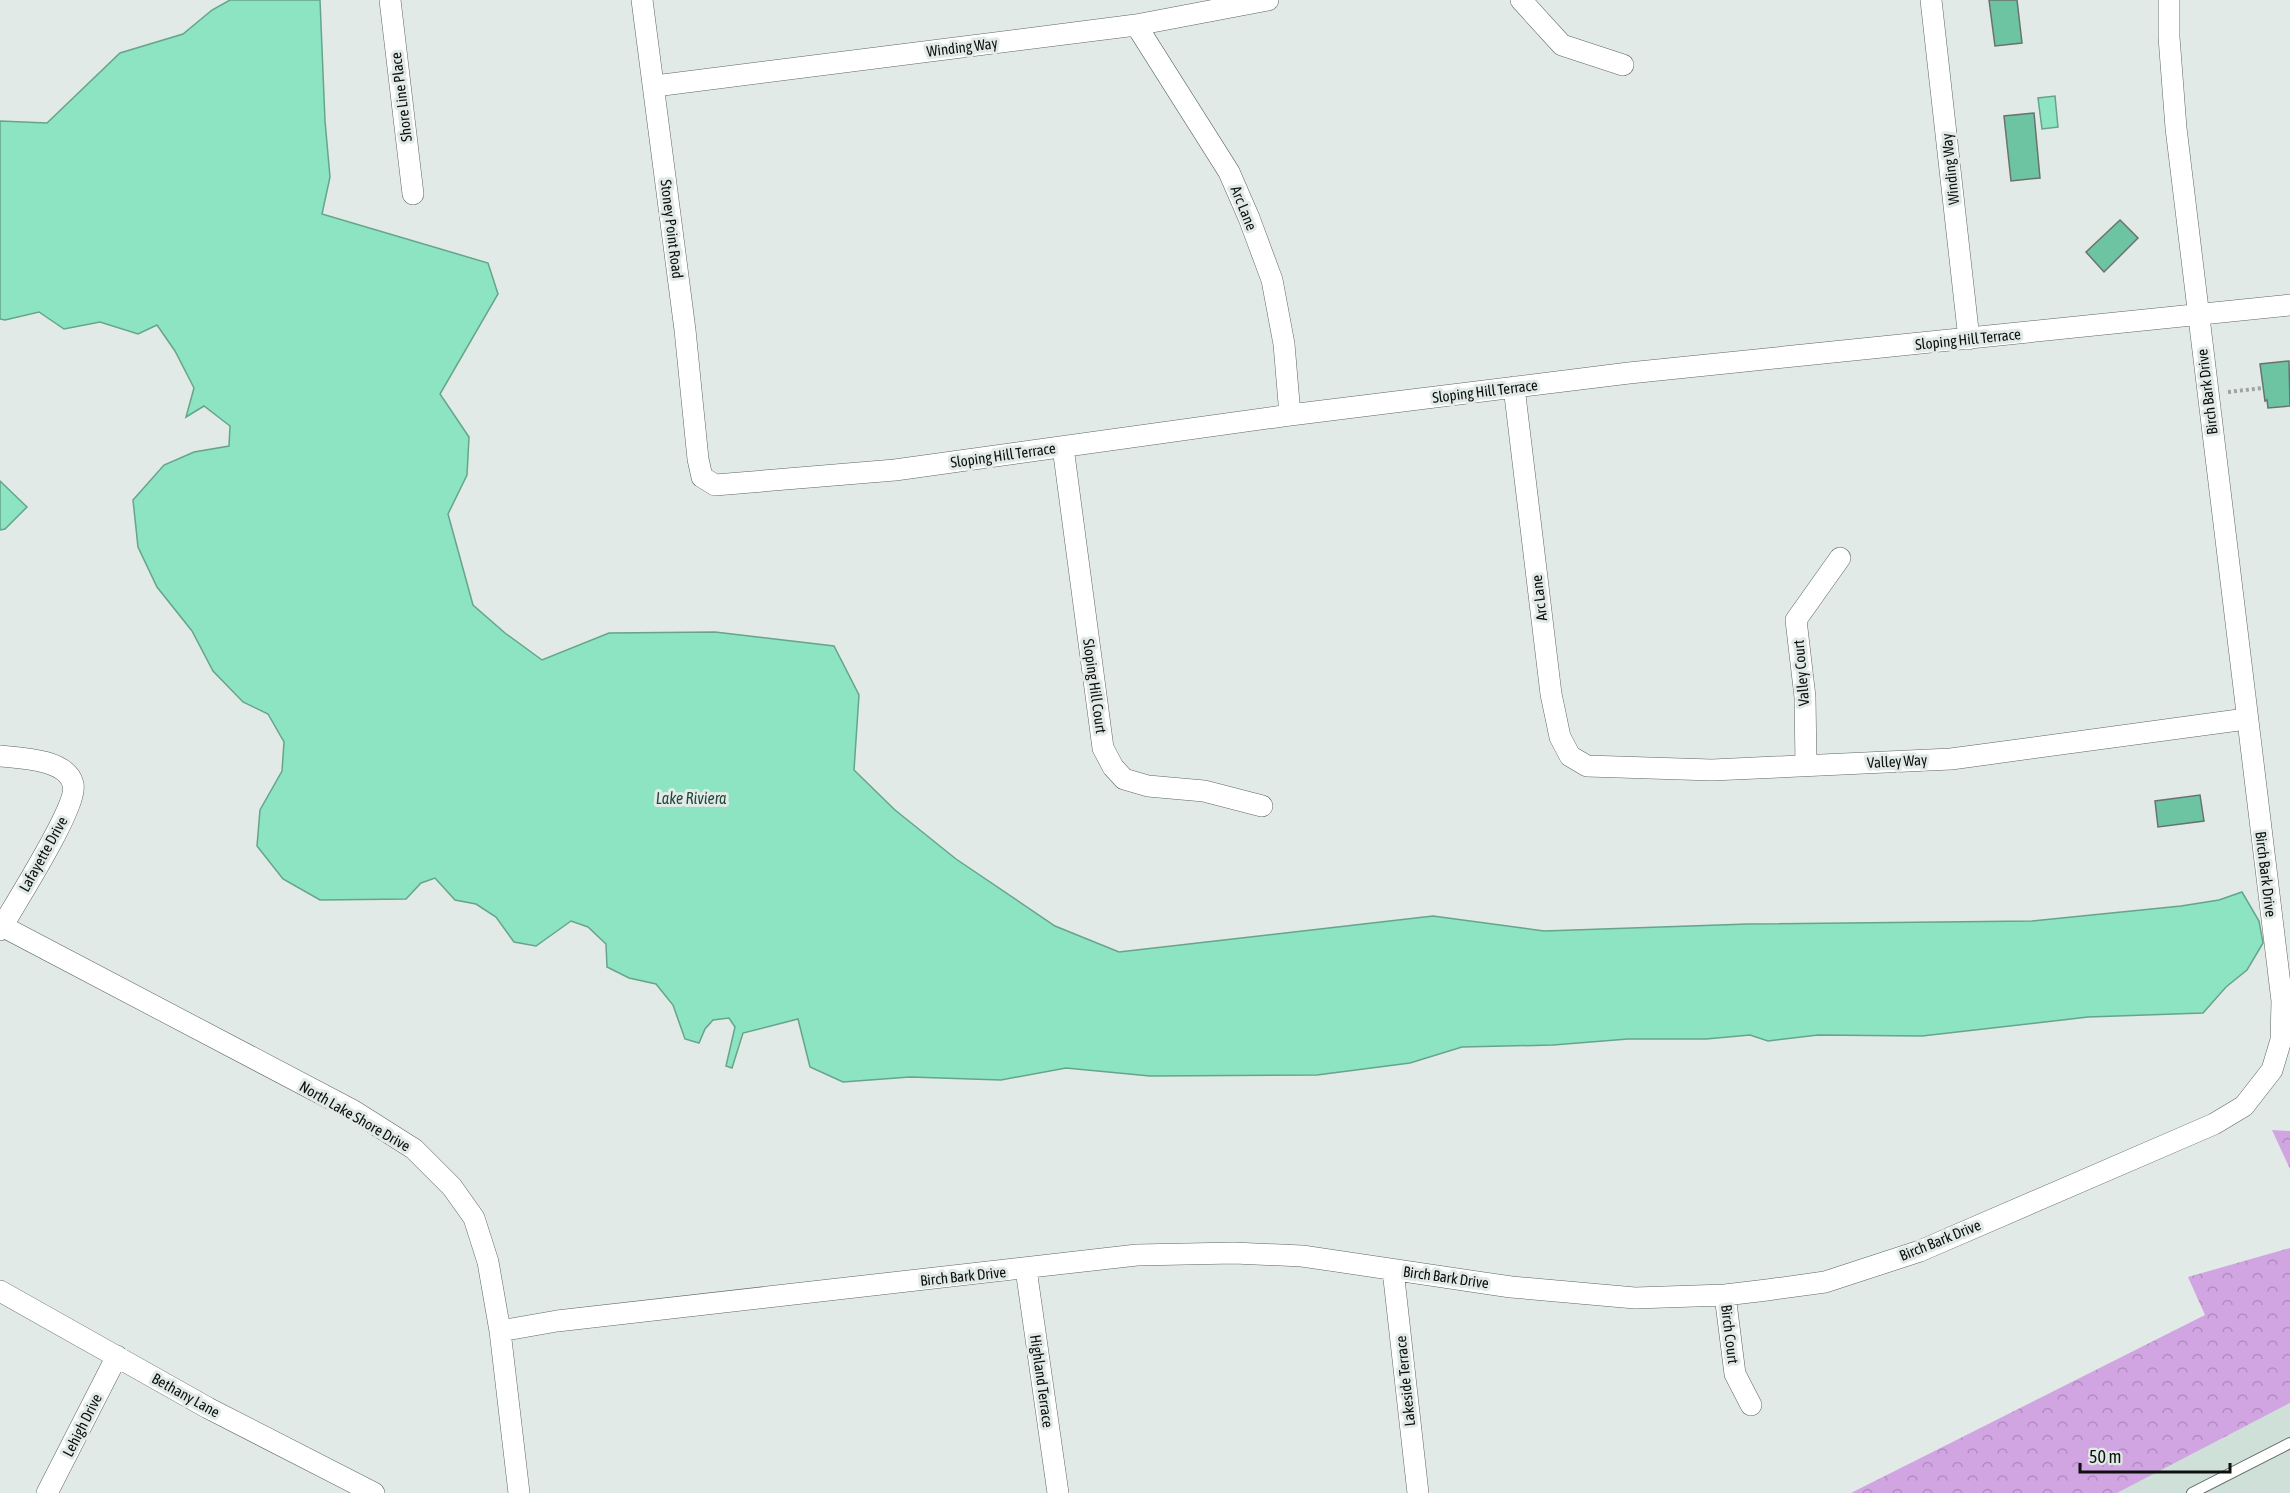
<svg xmlns="http://www.w3.org/2000/svg" width="2290" height="1493" viewBox="0 0 2290 1493" font-family="'Asap Condensed',sans-serif">
	<defs>
		<pattern id="forest-crowns" width="20" height="18" patternUnits="userSpaceOnUse" patternTransform="scale(1.5)"><rect width="20" height="18" fill="#d1a4e2"/><path d="M2 6a3 3 0 1 1 6 0M12 15a3 3 0 1 1 6 0" fill="none" stroke="#b28cc1"/></pattern>
	</defs>
	<rect width="100%" height="100%" fill="#e1eae6"/>
	<!-- built -->
	<path fill="#cfe0d9" d="M2290,1403v90h-173z"/>
	<!-- forest -->
	<path fill="url(#forest-crowns)" d="M2272,1130l18,1v38z
		M2290,1248v155l-173,90h-266l354,-178 -17,-38z"/>
	<!-- water -->
	<path fill="#8ce4c2" stroke="#66a48c" stroke-width="1.5" d="M230,0h90l5,121 5,56 -8,37 166,49 10,31 -58,100 29,43 -2,38 -19,39 25,91 32,28 37,27 67,-27 106,-1 119,14 25,49 -5,75 41,40 61,49 99,67 64,26 314,-36 111,15 204,-7 284,-3 149,-15 38,-6 23,-8 17,29 4,22 -16,27 -21,17 -23,26 -115,4 -166,19 -104,-1 -50,6 -18,-6 -44,4h-78l-75,6 -91,2 -52,16 -93,12 -167,1 -84,-8 -65,12 -91,-3 -67,5 -33,-15 -12,-48 -55,14 -11,35 -6,-2 9,-39 -6,-9 -16,2 -8,9 -6,14 -14,-4 -12,-34 -17,-21 -27,-6 -22,-11 -1,-23 -18,-17 -17,-6 -35,25 -22,-4 -18,-25 -20,-13 -21,-4 -20,-22 -14,5 -15,16 -86,1 -37,-21 -26,-33 3,-36 22,-39 2,-29 -16,-28 -25,-12 -30,-31 -21,-40 -35,-44 -19,-40 -5,-47 31,-35 30,-13 35,-6 1,-20 -26,-20 -18,11 8,-29 -19,-37 -18,-26 -19,9 -38,-12 -36,7 -25,-17 -34,8 -5,-1v-198l47,2 73,-70 63,-19 29,-24z
		M2055,96l3,31 -16,2 -4,-31z
		M0,481l27,26 -22,22 -5,1z"/>
	<!-- building -->
	<path fill="#6cc4a3" stroke="#6a726f" stroke-width="1.5" d="M1989,0h28l5,43 -27,3z
		M2034,113l6,65 -29,3 -7,-65z
		M2120,220l18,18 -34,34 -18,-20z
		M2289,361l1,45 -22,2 -1,-8 -2,1 -5,-37z
		M2200,795l4,26 -46,6 -3,-26z"/>
	<g fill="none" stroke-linecap="round" stroke-linejoin="round">
		<!-- lane casing -->
		<g stroke="#5e6663" stroke-width="12">
			<path id="lane" d="M2192,1493l98,-50"/>
		</g>
		<!-- street casing -->
		<g stroke="#5e6663" stroke-width="22">
			<path id="street" d="M390,0l23,194
				M642,0l43,330 13,129 4,18 13,8 180,-15 395,-55 339,-42 661,-68
				M1521,0l41,45 61,20
				M1931,0l38,339
				M1136,25l93,147 20,46 23,62 12,64 6,71
				M655,86l481,-61 132,-25
				M1514,387l37,307 9,43 10,19 17,10 125,4 239,-11 295,-40
				M1063,447l40,301 10,19 11,12 24,7 56,5 58,15
				M0,756c20,2 67,3 73,28 6,21 -60,123 -73,146
				M1806,765l-1,-68 -9,-77 44,-62
				M0,925l354,186 60,38 38,38 22,31 14,44 12,69 19,162
				M1026,1269l32,224
				M1393,1270l25,223
				M0,1291l208,117 166,85
				M1725,1295l10,79 16,31
				M500,1331l57,-10 580,-66 97,-2 68,3 209,31 124,11 90,-3 42,-5 58,-8 95,-31 294,-127 30,-18 28,-36 9,-30 1,-39 -106,-873 -7,-91v-37
				M47,1493l70,-137"/>
		</g>
		<!-- path -->
		<path stroke="#9da4a1" stroke-width="4" stroke-dasharray="3 3" stroke-linecap="butt" d="M2228,392l35,-4"/>
		<!-- lane -->
		<use href="#lane" stroke="#fff" stroke-width="10"/>
		<!-- street -->
		<use href="#street" stroke="#fff" stroke-width="21"/>
	</g>
	<g text-anchor="middle" dominant-baseline="central" stroke-width="6" stroke-linejoin="round" paint-order="stroke">
		<!-- street labels -->
		<g font-size="15" fill="#0d100e" stroke="#e1eae6">
			<text transform="translate(962 47) rotate(-7)">Winding Way</text>
			<text transform="translate(401 97) rotate(-97)">Shore Line Place</text>
			<text transform="translate(1950 169) rotate(-96)">Winding Way</text>
			<text transform="translate(1244 208) rotate(68)">Arc Lane</text>
			<text transform="translate(672 229) rotate(83)">Stoney Point Road</text>
			<text transform="translate(1968 339) rotate(-6)">Sloping Hill Terrace</text>
			<text transform="translate(1485 391) rotate(-7)">Sloping Hill Terrace</text>
			<text transform="translate(2207 392) rotate(-97)">Birch Bark Drive</text>
			<text transform="translate(1003 455) rotate(-8)">Sloping Hill Terrace</text>
			<text transform="translate(1539 598) rotate(-97)">Arc Lane</text>
			<text transform="translate(1801 673) rotate(-95)">Valley Court</text>
			<text transform="translate(1095 686) rotate(82)">Sloping Hill Court</text>
			<text transform="translate(1897 761) rotate(-3)">Valley Way</text>
			<text transform="translate(43 854) rotate(-61)">Lafayette Drive</text>
			<text transform="translate(2266 874) rotate(83)">Birch Bark Drive</text>
			<text transform="translate(355 1116) rotate(30)">North Lake Shore Drive</text>
			<text transform="translate(1940 1240) rotate(-22)">Birch Bark Drive</text>
			<text transform="translate(963 1276) rotate(-6)">Birch Bark Drive</text>
			<text transform="translate(1446 1277) rotate(8)">Birch Bark Drive</text>
			<text transform="translate(1730 1334) rotate(83)">Birch Court</text>
			<text transform="translate(1042 1381) rotate(82)">Highland Terrace</text>
			<text transform="translate(1405 1381) rotate(-96)">Lakeside Terrace</text>
			<text transform="translate(186 1395) rotate(29)">Bethany Lane</text>
			<text transform="translate(82 1425) rotate(-63)">Lehigh Drive</text>
		</g>
		<!-- water labels -->
		<g font-size="16" font-style="italic" fill="#21483a" stroke="#e1eae6">
			<text x="691" y="798">Lake Riviera</text>
		</g>
	</g>
	<!-- scale -->
	<path d="M2080 1463v9h150v-9" fill="none" stroke="#0d100e" stroke-width="3"/>
	<text x="2089" y="1463" font-size="18" fill="#0d100e" stroke="#e1eae6" stroke-width="4.5" paint-order="stroke">50 m</text>
</svg>
